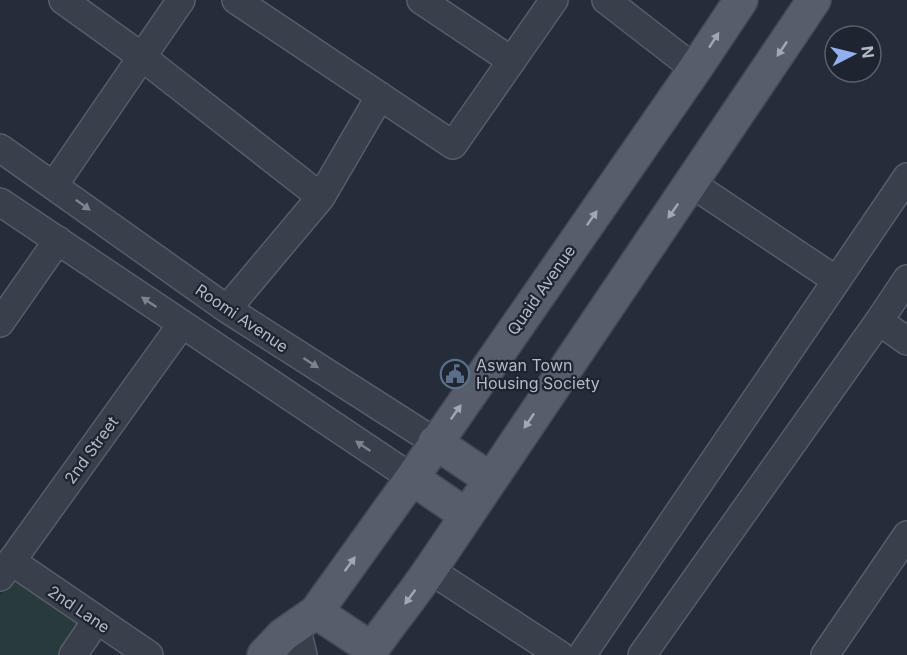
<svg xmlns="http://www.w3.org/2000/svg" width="907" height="655" viewBox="0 0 907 655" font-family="Inter,sans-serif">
	<rect width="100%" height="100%" fill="#252d3a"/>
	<!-- green -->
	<path fill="#283a3c" d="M13,577l66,48 -21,30h-58v-59z"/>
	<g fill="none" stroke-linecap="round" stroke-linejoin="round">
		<!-- minor casing -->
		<g stroke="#575d69" stroke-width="30">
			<path id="minor" d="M63,0l79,57 179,140
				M236,0l217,145 101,-145
				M421,0l91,61
				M606,0l89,69
				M0,148l227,161 208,133
				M692,184l144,96
				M54,185l127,-185
				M0,202l412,276
				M227,309l94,-112 59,-101
				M879,321l28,20
				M0,323l58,-83
				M11,561l138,94
				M430,570l130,85
				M0,577l182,-253
				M296,626l7,29
				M73,655l23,-34
				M582,655l325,-478
				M642,655l237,-334 28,-42
				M825,655l82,-120"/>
		</g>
		<!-- major casing -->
		<g stroke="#424854" stroke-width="36">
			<path id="major" d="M435,442l55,37
				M412,478l54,37
				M316,612l56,37
				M264,655l19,-20 33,-23 96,-134 283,-409 46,-69
				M368,655c20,-30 44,-58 64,-88 127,-189 256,-377 382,-567"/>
		</g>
		<!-- minor -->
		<use href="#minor" stroke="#393f4b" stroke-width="27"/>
		<!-- major -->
		<use href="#major" stroke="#575e6b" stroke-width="33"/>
	</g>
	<!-- one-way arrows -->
	<defs><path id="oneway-solid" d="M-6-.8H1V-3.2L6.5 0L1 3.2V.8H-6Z" transform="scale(1.5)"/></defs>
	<g fill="#a1a8b4">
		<use href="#oneway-solid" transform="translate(714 40) rotate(-57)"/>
		<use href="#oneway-solid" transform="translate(782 49) rotate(124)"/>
		<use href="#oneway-solid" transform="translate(673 211) rotate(125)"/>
		<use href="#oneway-solid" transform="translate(592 218) rotate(-55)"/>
		<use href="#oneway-solid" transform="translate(456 412) rotate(-55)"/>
		<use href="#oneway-solid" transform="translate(529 421) rotate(124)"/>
		<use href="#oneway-solid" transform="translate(350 564) rotate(-54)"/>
		<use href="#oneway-solid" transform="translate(410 597) rotate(126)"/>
	</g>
	<g fill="#7d838f">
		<use href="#oneway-solid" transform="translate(83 205) rotate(36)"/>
		<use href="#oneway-solid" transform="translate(149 302) rotate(-146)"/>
		<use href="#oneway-solid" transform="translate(311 363) rotate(33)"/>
		<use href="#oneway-solid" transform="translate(363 446) rotate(-146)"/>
	</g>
	<!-- icons -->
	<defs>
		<g id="civic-ring" transform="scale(1.5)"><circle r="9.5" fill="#1e2430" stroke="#5c6f8a" stroke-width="1.5"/><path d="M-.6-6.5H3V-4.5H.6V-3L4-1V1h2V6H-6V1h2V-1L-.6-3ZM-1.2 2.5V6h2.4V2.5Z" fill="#5c6f8a"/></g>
	</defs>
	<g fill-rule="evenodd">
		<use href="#civic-ring" x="455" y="374"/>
	</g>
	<g text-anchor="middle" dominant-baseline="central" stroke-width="4.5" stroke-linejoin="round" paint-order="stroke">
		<!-- street labels -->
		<g font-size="16" fill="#b4bac6" stroke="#1e2430">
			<text transform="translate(541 290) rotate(-55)">Quaid Avenue</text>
			<text transform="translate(242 318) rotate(34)">Roomi Avenue</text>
			<text transform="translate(91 450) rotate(-54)">2nd Street</text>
			<text transform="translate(79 609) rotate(34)">2nd Lane</text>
		</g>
		<!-- poi labels -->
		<g font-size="16" fill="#b4bac6" stroke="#1e2430" text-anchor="start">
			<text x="476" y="365">Aswan Town<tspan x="476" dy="18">Housing Society</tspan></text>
		</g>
	</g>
	<!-- north arrow -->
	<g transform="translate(853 54) rotate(83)"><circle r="28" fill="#1e2430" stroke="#5a606c" stroke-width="1.5"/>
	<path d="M0-4.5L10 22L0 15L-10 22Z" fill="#91b0ef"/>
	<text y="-9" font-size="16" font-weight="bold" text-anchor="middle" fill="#b4bac6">N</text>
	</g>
</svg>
